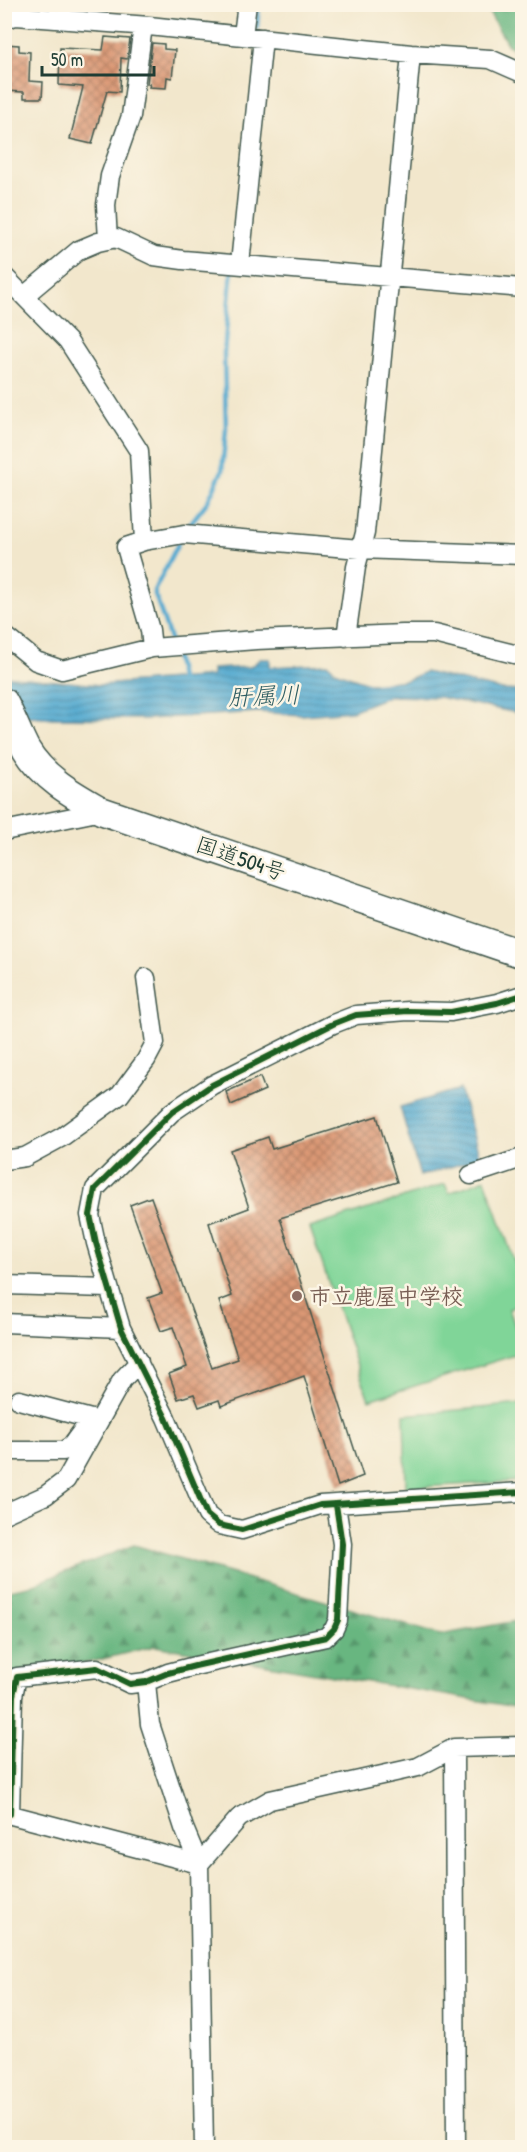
<svg xmlns="http://www.w3.org/2000/svg" width="527" height="2152" viewBox="0 0 527 2152" font-family="'Patrick Hand','Klee One',sans-serif">
	<defs>
		<pattern id="forest-firs" width="22" height="20" patternUnits="userSpaceOnUse" patternTransform="scale(1.5)"><rect width="22" height="20" fill="#68b680"/><path d="M5 1l3.5 6h-7zM16 11l3.5 6h-7z" fill="#55956a"/></pattern>
		<pattern id="water-rules" width="6" height="5" patternUnits="userSpaceOnUse" patternTransform="scale(1.5)"><rect width="6" height="5" fill="#54aad0"/><path d="M0 2.5h6" fill="none" stroke="#458caa"/></pattern>
		<pattern id="building-cross-hatch" width="8" height="8" patternUnits="userSpaceOnUse" patternTransform="scale(1.5)"><rect width="8" height="8" fill="#db9875"/><path d="M0 0l8 8M0 8l8-8" fill="none" stroke="#b17d61"/></pattern>
	</defs>
	<rect width="100%" height="100%" fill="#fcf5e5"/>
	<filter id="ink" filterUnits="userSpaceOnUse"><feTurbulence type="fractalNoise" baseFrequency=".0167" numOctaves="2"/><feDisplacementMap in="SourceGraphic" scale="12" xChannelSelector="R" yChannelSelector="G"/><feConvolveMatrix kernelMatrix="1 2 1 2 8 2 1 2 1" color-interpolation-filters="sRGB"/></filter>
	<filter id="wash" filterUnits="userSpaceOnUse"><feTurbulence type="fractalNoise" baseFrequency=".008" numOctaves="4" result="noise"/><feDisplacementMap in="SourceGraphic" scale="24" xChannelSelector="R" yChannelSelector="G"/><feGaussianBlur stdDeviation="1.35" result="paint"/><feColorMatrix in="noise" values="0 0 0 0 0 0 0 0 0 0 0 0 0 0 0 0 0 1.4 0 .05"/><feComposite in="paint" operator="in"/></filter>
	<g filter="url(#wash)">
		<rect width="100%" height="100%" fill="#f2e7cc"/>
		<!-- forest -->
		<path fill="url(#forest-firs)" stroke="#447a5a" stroke-width="1.5" d="M485,5h37v51l-15,-12z
			M134,1545l306,90 82,-15v88l-367,-62 -150,37 -1,-92 25,-5z"/>
		<!-- pitch -->
		<path fill="#80d598" stroke="#508966" stroke-width="1.5" d="M485,1179l37,104v21l-13,5 13,36v8l-153,47 -59,-172 135,-44 4,9z
			M522,1404v77l-116,7 -2,-73z"/>
		<!-- water -->
		<path fill="url(#water-rules)" stroke="#3a7482" stroke-width="1.5" d="M260,659h10v8l58,-3 9,8 34,12 36,-4 18,-8 77,18 20,1v23l-83,-17 -50,-1 -37,15 -50,4 -44,-3 -112,7 -101,-1 -40,-4 -1,-38 96,9 112,-9v-7l38,-2z
			M460,1089l20,69 -60,18 -20,-69z"/>
		<g fill="none" stroke-linecap="round" stroke-linejoin="round">
			<!-- stream -->
			<path stroke="#54aad0" stroke-width="4.5" d="M257,28l2,-24
				M190,524l18,-23 14,-30 4,-42 -2,-76 8,-85
				M171,642l-17,-51 24,-47
				M174,650l7,33"/>
		</g>
		<g id="blocks">
			<!-- building -->
			<path fill="url(#building-cross-hatch)" d="M105,37l25,2 -3,20 -6,-1 -1,34 -13,-1 -15,53 -22,-5 13,-52 -24,-2 1,-37 43,2z
				M152,43l12,1v5l11,1 -3,28 -5,-1 -1,11 -17,-1 1,-3h-3z
				M4,44l15,1v6l11,1 -1,29 14,1 -1,16h-18v-6l-20,-1z
				M260,1077l5,13 -34,15 -5,-13z
				M377,1116l20,66 -117,36 83,258 -25,10 -34,-110 -83,30 -2,-6 -20,7 -5,-13 -16,5 -9,-25 18,-7 -14,-40 -12,4 -13,-33 14,-5 -32,-88 21,-8 61,171 26,-9 -19,-58 13,-5 -23,-73 40,-15 -19,-58 38,-13 4,12z"/>
		</g>
	</g>
	<g filter="url(#ink)">
		<use href="#blocks" fill-opacity="0" stroke="#3f564b" stroke-width="1.5"/>
		<g fill="none" stroke-linecap="round" stroke-linejoin="round">
			<!-- minor casing -->
			<g stroke="#3f564b" stroke-width="21">
				<path id="minor" d="M4,19l12,-3 133,10 262,28 79,5 32,14
					M243,35l4,-31
					M108,240l-2,-35 4,-29 21,-60 12,-90
					M240,264l23,-226
					M4,276l64,65 71,110 5,90
					M24,296l55,-46 19,-8 18,-4 38,18 29,4 339,28
					M4,635l32,26 26,9 90,-22 104,-8 147,-6h31l88,22
					M346,637l10,-70 9,-34 46,-479
					M152,648l-2,-18 -24,-83 18,-6 40,-7 176,15 162,6
					M4,831l98,-20
					M522,995l-25,8 -46,9 -43,-1 -52,4 -23,9 -121,61 -40,27 -77,77 -5,26 6,28 25,85 45,90 41,97 12,10 23,5 78,-25 202,-13
					M4,1160l21,-3 37,-20 58,-42 26,-35 9,-17 -9,-65
					M471,1175l51,-17
					M4,1285l104,3
					M4,1323l117,5
					M19,1400l72,19
					M4,1451h59l8,-5 14,-19
					M4,1514l42,-19 20,-15 56,-100 17,-18
					M146,1682l4,42 34,104 15,36 5,284
					M454,1748l2,400
					M4,1813l195,51
					M10,1814l3,-118 4,-19 80,-9 33,16 16,-2 22,-9 27,-7 131,-29 8,-8 4,-9 4,-76 -6,-39
					M199,1864l40,-46 31,-18 148,-33 36,-19 68,-2"/>
			</g>
			<!-- highway casing -->
			<g stroke="#3f564b" stroke-width="30">
				<path id="highway" d="M4,702c8,15 14,32 22,47 18,30 48,46 76,62l420,143"/>
			</g>
			<!-- minor -->
			<use href="#minor" stroke="#fff" stroke-width="18"/>
			<!-- highway -->
			<use href="#highway" stroke="#fff" stroke-width="27"/>
			<!-- cycleway casing -->
			<g stroke="#fcf5e5" stroke-width="10">
				<path id="cycleway" d="M522,995l-25,8 -46,9 -43,-1 -52,4 -23,9 -121,61 -40,27 -77,77 -5,26 6,28 25,85 45,90 41,97 12,10 23,5 78,-25 202,-13
					M10,1814l3,-118 4,-19 80,-9 33,16 16,-2 22,-9 27,-7 131,-29 8,-8 4,-9 4,-76 -6,-39"/>
			</g>
			<!-- cycleway -->
			<use href="#cycleway" stroke="#1b5e20" stroke-width="6"/>
		</g>
	</g>
	<!-- markers -->
	<circle fill="#8d6e63" stroke="#fcf5e5" stroke-width="2" cx="297" cy="1296" r="6"/>
	<g text-anchor="middle" dominant-baseline="central" stroke-width="5" stroke-linejoin="round" paint-order="stroke">
		<!-- street labels -->
		<g font-size="22" fill="#1f3d34" stroke="#fcf5e5">
			<text transform="translate(241 858) rotate(19)">国道504号</text>
		</g>
		<!-- education labels -->
		<g font-size="22" font-weight="bold" fill="#785e54" stroke="#fcf5e5" text-anchor="start">
			<text x="309" y="1296">市立鹿屋中学校</text>
		</g>
		<!-- water labels -->
		<g font-size="24" font-style="italic" fill="#2f5e63" stroke="#fcf5e5">
			<text transform="translate(264 695) rotate(-2)">肝属川</text>
		</g>
	</g>
	<!-- margin -->
	<rect width="527" height="2152" fill="none" stroke="#fcf5e5" stroke-width="24"/>
	<!-- scale -->
	<path d="M42 66v9h112v-9" fill="none" stroke="#1f3d34" stroke-width="3"/>
	<text x="51" y="66" font-size="18" fill="#1f3d34" stroke="#fcf5e5" stroke-width="4.5" paint-order="stroke">50 m</text>
</svg>
